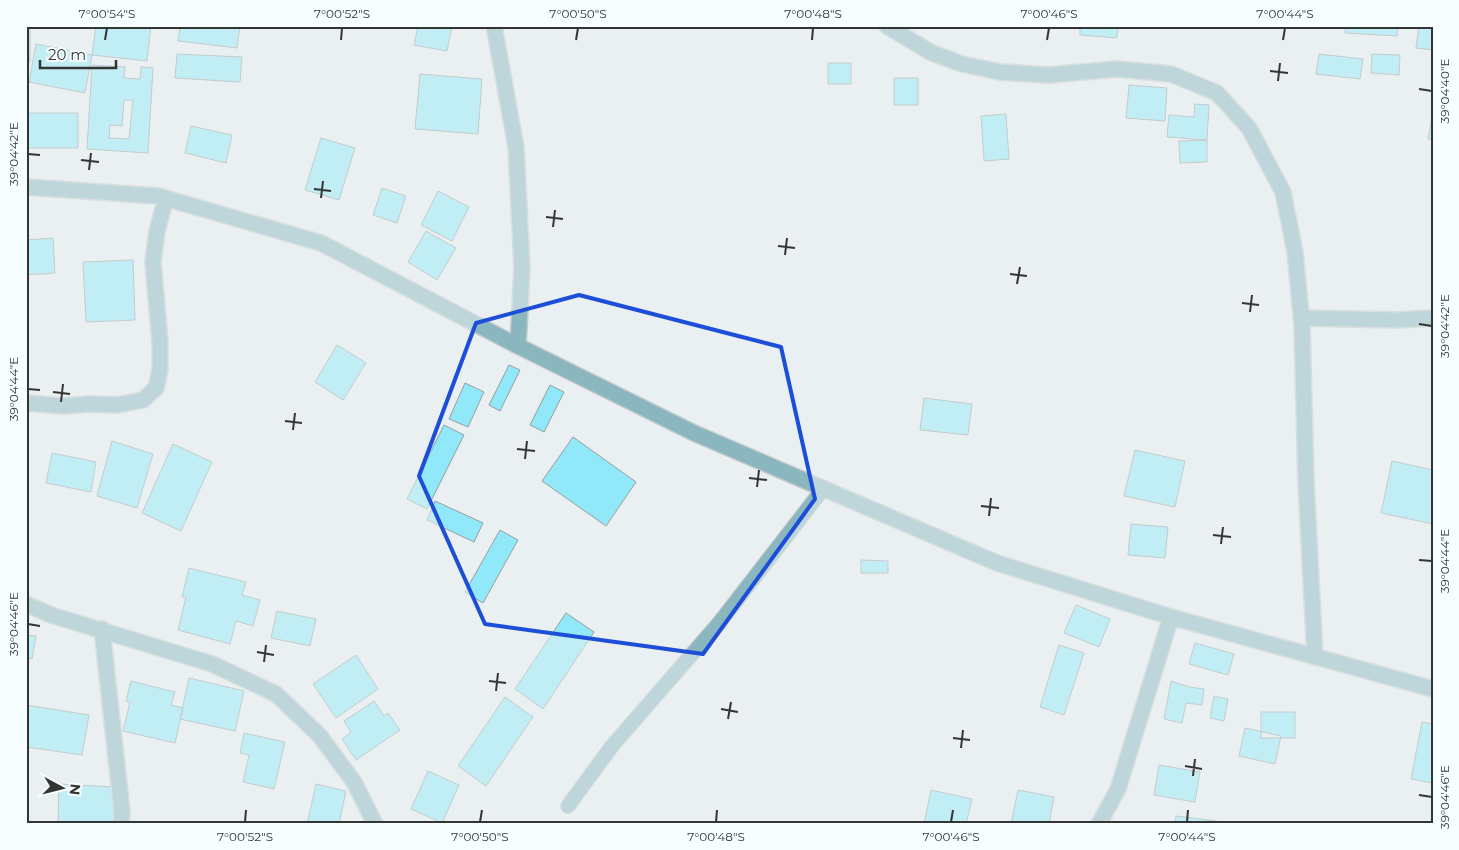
<svg xmlns="http://www.w3.org/2000/svg" width="1459" height="850" viewBox="0 0 1459 850" font-family="Montserrat,sans-serif">
	<rect width="100%" height="100%" fill="#eaf0f1"/>
	<!-- building -->
	<path fill="#90e8f9" stroke="#989e9f" fill-rule="evenodd" d="M26,26h4v36h-4z
		M96,26h55l-4,35 -55,-6z
		M180,26h60l-3,22 -59,-7z
		M418,26h34l-5,25 -33,-6z
		M1080,26h38l-1,12 -37,-3z
		M1346,26h52l-1,10 -52,-3z
		M1419,26h14v24l-17,-2z
		M36,44l56,11 -7,38 -56,-11z
		M177,54l65,3 -2,25 -65,-4z
		M1319,54l44,5 -3,20 -44,-5z
		M1372,54l28,1 -1,20 -28,-2z
		M828,63h23v21h-23z
		M92,65l33,2 -1,11 16,1 1,-12 12,1 -5,85 -61,-4zM124,100h9l-4,39 -20,-1 1,-13 12,1z
		M420,74l62,5 -4,55 -63,-5z
		M894,78h24v27h-24z
		M1129,85l38,3 -2,33 -39,-3z
		M1195,104l14,1 -2,35 -40,-3 2,-22 25,2z
		M1433,112v28l-5,-1z
		M26,113h52v35h-52z
		M1006,114l3,45 -25,2 -3,-45z
		M191,126l41,9 -6,28 -41,-10z
		M321,138l34,10 -16,52 -34,-10z
		M1207,140v22l-27,1 -1,-22z
		M382,188l24,8 -9,27 -24,-8z
		M438,191l31,16 -17,34 -31,-16z
		M426,231l30,17 -19,32 -29,-18z
		M53,238l2,35 -29,2v-35z
		M133,260l2,60 -49,2 -3,-60z
		M337,345l29,18 -23,37 -28,-18z
		M509,365l11,5 -20,41 -11,-6z
		M465,383l19,9 -16,35 -19,-8z
		M550,385l14,7 -20,40 -14,-7z
		M924,398l48,6 -4,31 -48,-5z
		M444,425l20,10 -37,74 -20,-10z
		M573,437l63,45 -30,44 -64,-45z
		M112,441l41,13 -16,54 -40,-12z
		M173,444l39,18 -31,69 -39,-18z
		M1135,450l50,11 -10,46 -51,-11z
		M52,453l44,9 -5,30 -45,-9z
		M1392,461l41,9v54l-52,-11z
		M435,501l48,22 -9,19 -47,-22z
		M1131,524l37,3 -3,31 -37,-3z
		M500,530l18,10 -35,63 -18,-11z
		M861,560l27,1v12h-27z
		M189,568l57,14 -4,13 18,5 -7,26 -17,-5 -6,23 -52,-14 8,-33h-4z
		M1076,605l34,14 -11,28 -35,-14z
		M277,611l39,8 -6,27 -39,-8z
		M566,613l28,19 -51,77 -28,-20z
		M26,635l10,1 -4,23 -6,-1z
		M1195,643l39,11 -6,21 -39,-11z
		M1059,645l25,8 -20,62 -24,-8z
		M356,655l22,34 -42,29 -23,-34z
		M189,678l55,13 -9,40 -55,-12z
		M131,681l44,11 -4,13 12,3 -8,35 -52,-12 7,-29 -4,-1z
		M1171,681l18,6 15,2 -2,16 -16,-2 -4,20 -18,-4z
		M1214,696l14,3 -4,22 -14,-3z
		M505,697l28,20 -47,69 -28,-20z
		M374,701l10,15 4,-3 12,17 -44,30 -14,-21 9,-7 -7,-11z
		M26,705l63,10 -7,40 -56,-8z
		M1261,712h34v26h-34z
		M1422,722l11,2v59l-22,-4z
		M1245,728l36,8 -6,28 -36,-8z
		M244,733l41,9 -11,47 -31,-7 6,-27 -9,-2z
		M1159,765l41,7 -5,30 -41,-7z
		M428,771l31,14 -17,38 -31,-14z
		M59,784l57,3 -2,37h-56z
		M316,784l30,7 -7,33h-32z
		M931,790l41,9 -6,25h-42z
		M1018,790l36,7 -5,27h-38z
		M1176,816l41,5 -1,3h-41z"/>
	<g fill="none" stroke-linecap="round" stroke-linejoin="round">
		<!-- lane casing -->
		<g stroke="#c5cbcb" stroke-width="16">
			<path id="lane" d="M568,806l44,-60 108,-124 103,-133"/>
		</g>
		<!-- street casing -->
		<g stroke="#c5cbcb" stroke-width="18">
			<path id="street" d="M494,26l22,121 6,121 -4,78
				M887,26l45,27 30,11 38,8 48,3 69,-6 54,5 46,19 32,35 34,64 12,60 7,73 4,157 9,175
				M26,187l132,9 163,47 197,103 176,87 303,130 174,54 262,72
				M1301,318l97,2 35,-2
				M26,403l37,3 27,-2 27,1 26,-5 13,-12 4,-18v-28l-7,-80 4,-31 9,-33
				M26,604l25,11 161,49 64,30 44,42 34,46 21,42
				M102,629l20,183 -1,12
				M1099,824l19,-35 53,-172"/>
		</g>
		<!-- lane -->
		<use href="#lane" stroke="#8ab6bf" stroke-width="14"/>
		<!-- street -->
		<use href="#street" stroke="#8ab6bf" stroke-width="15"/>
	</g>
	<!-- marked area -->
	<path d="M0 0H1459V850H0ZM579,295l202,52 34,152 -112,155 -218,-30 -66,-148 57,-153z" fill="#eaf0f1" fill-opacity=".55" fill-rule="evenodd"/>
	<path fill="none" stroke="#1d4ed8" stroke-width="4" stroke-linejoin="round" d="M579,295l202,52 34,152 -112,155 -218,-30 -66,-148 57,-153z"/>
	<!-- ticks -->
	<path fill="none" stroke="#333535" stroke-width="2" d="M105,40l2,-12M341,40l1,-12M576,40l2,-12M812,40l1,-12M1047,40l2,-12M1283,40l2,-12M1270,71l18,2M1278,81l2,-18M1419,89l13,2M28,154l12,1M81,160l18,2M89,170l2,-17M314,189l17,2M321,198l2,-17M546,217l17,2M553,227l2,-17M778,246l17,2M785,255l2,-17M1010,274l17,2M1017,284l3,-17M1242,303l17,2M1250,312l2,-17M1419,324l13,2M28,389l12,1M53,392l17,2M61,402l2,-18M285,421l17,2M293,430l2,-17M517,449l18,2M525,459l2,-18M749,478l18,2M757,487l2,-17M981,506l18,2M989,516l2,-18M1213,535l18,2M1221,544l2,-17M1419,560l13,1M28,624l12,2M257,652l17,3M264,662l2,-17M489,681l17,2M496,691l2,-18M721,709l17,3M728,719l3,-17M953,738l17,2M961,748l2,-18M1185,766l17,3M1193,776l2,-17M1419,795l13,2M245,822l1,-12M480,822l2,-12M716,822l1,-12M951,822l2,-12M1187,822l1,-12"/>
	<!-- border -->
	<rect width="1459" height="850" fill="none" stroke="#f7feff" stroke-width="55"/>
	<!-- north arrow -->
	<g transform="translate(62 788) rotate(97)" stroke="#f7feff" stroke-width="4" paint-order="stroke">
	<path d="M0-4L9 19L0 12L-9 19Z" fill="#333535"/>
	<text y="-8" font-size="14" font-weight="bold" text-anchor="middle" fill="#333535">N</text>
	</g>
	<!-- scale -->
	<path d="M40 60v8h76v-8" fill="none" stroke="#333535" stroke-width="2.5"/>
	<text x="48" y="60" font-size="15" fill="#333535" stroke="#f7feff" stroke-width="4" paint-order="stroke">20 m</text>
	<rect x="28" y="28" width="1404" height="794" fill="none" stroke="#333535" stroke-width="2"/>
	<g font-size="12" text-anchor="middle" fill="#333535">
		<text x="107" y="18">7°00'54"S</text>
		<text x="342" y="18">7°00'52"S</text>
		<text x="578" y="18">7°00'50"S</text>
		<text x="813" y="18">7°00'48"S</text>
		<text x="1049" y="18">7°00'46"S</text>
		<text x="1285" y="18">7°00'44"S</text>
		<text transform="translate(1445 91) rotate(-90)" y="4">39°04'40"E</text>
		<text transform="translate(14 154) rotate(-90)" y="4">39°04'42"E</text>
		<text transform="translate(1445 326) rotate(-90)" y="4">39°04'42"E</text>
		<text transform="translate(14 389) rotate(-90)" y="4">39°04'44"E</text>
		<text transform="translate(1445 561) rotate(-90)" y="4">39°04'44"E</text>
		<text transform="translate(14 624) rotate(-90)" y="4">39°04'46"E</text>
		<text transform="translate(1445 797) rotate(-90)" y="4">39°04'46"E</text>
		<text x="245" y="841">7°00'52"S</text>
		<text x="480" y="841">7°00'50"S</text>
		<text x="716" y="841">7°00'48"S</text>
		<text x="951" y="841">7°00'46"S</text>
		<text x="1187" y="841">7°00'44"S</text>
	</g>
</svg>
